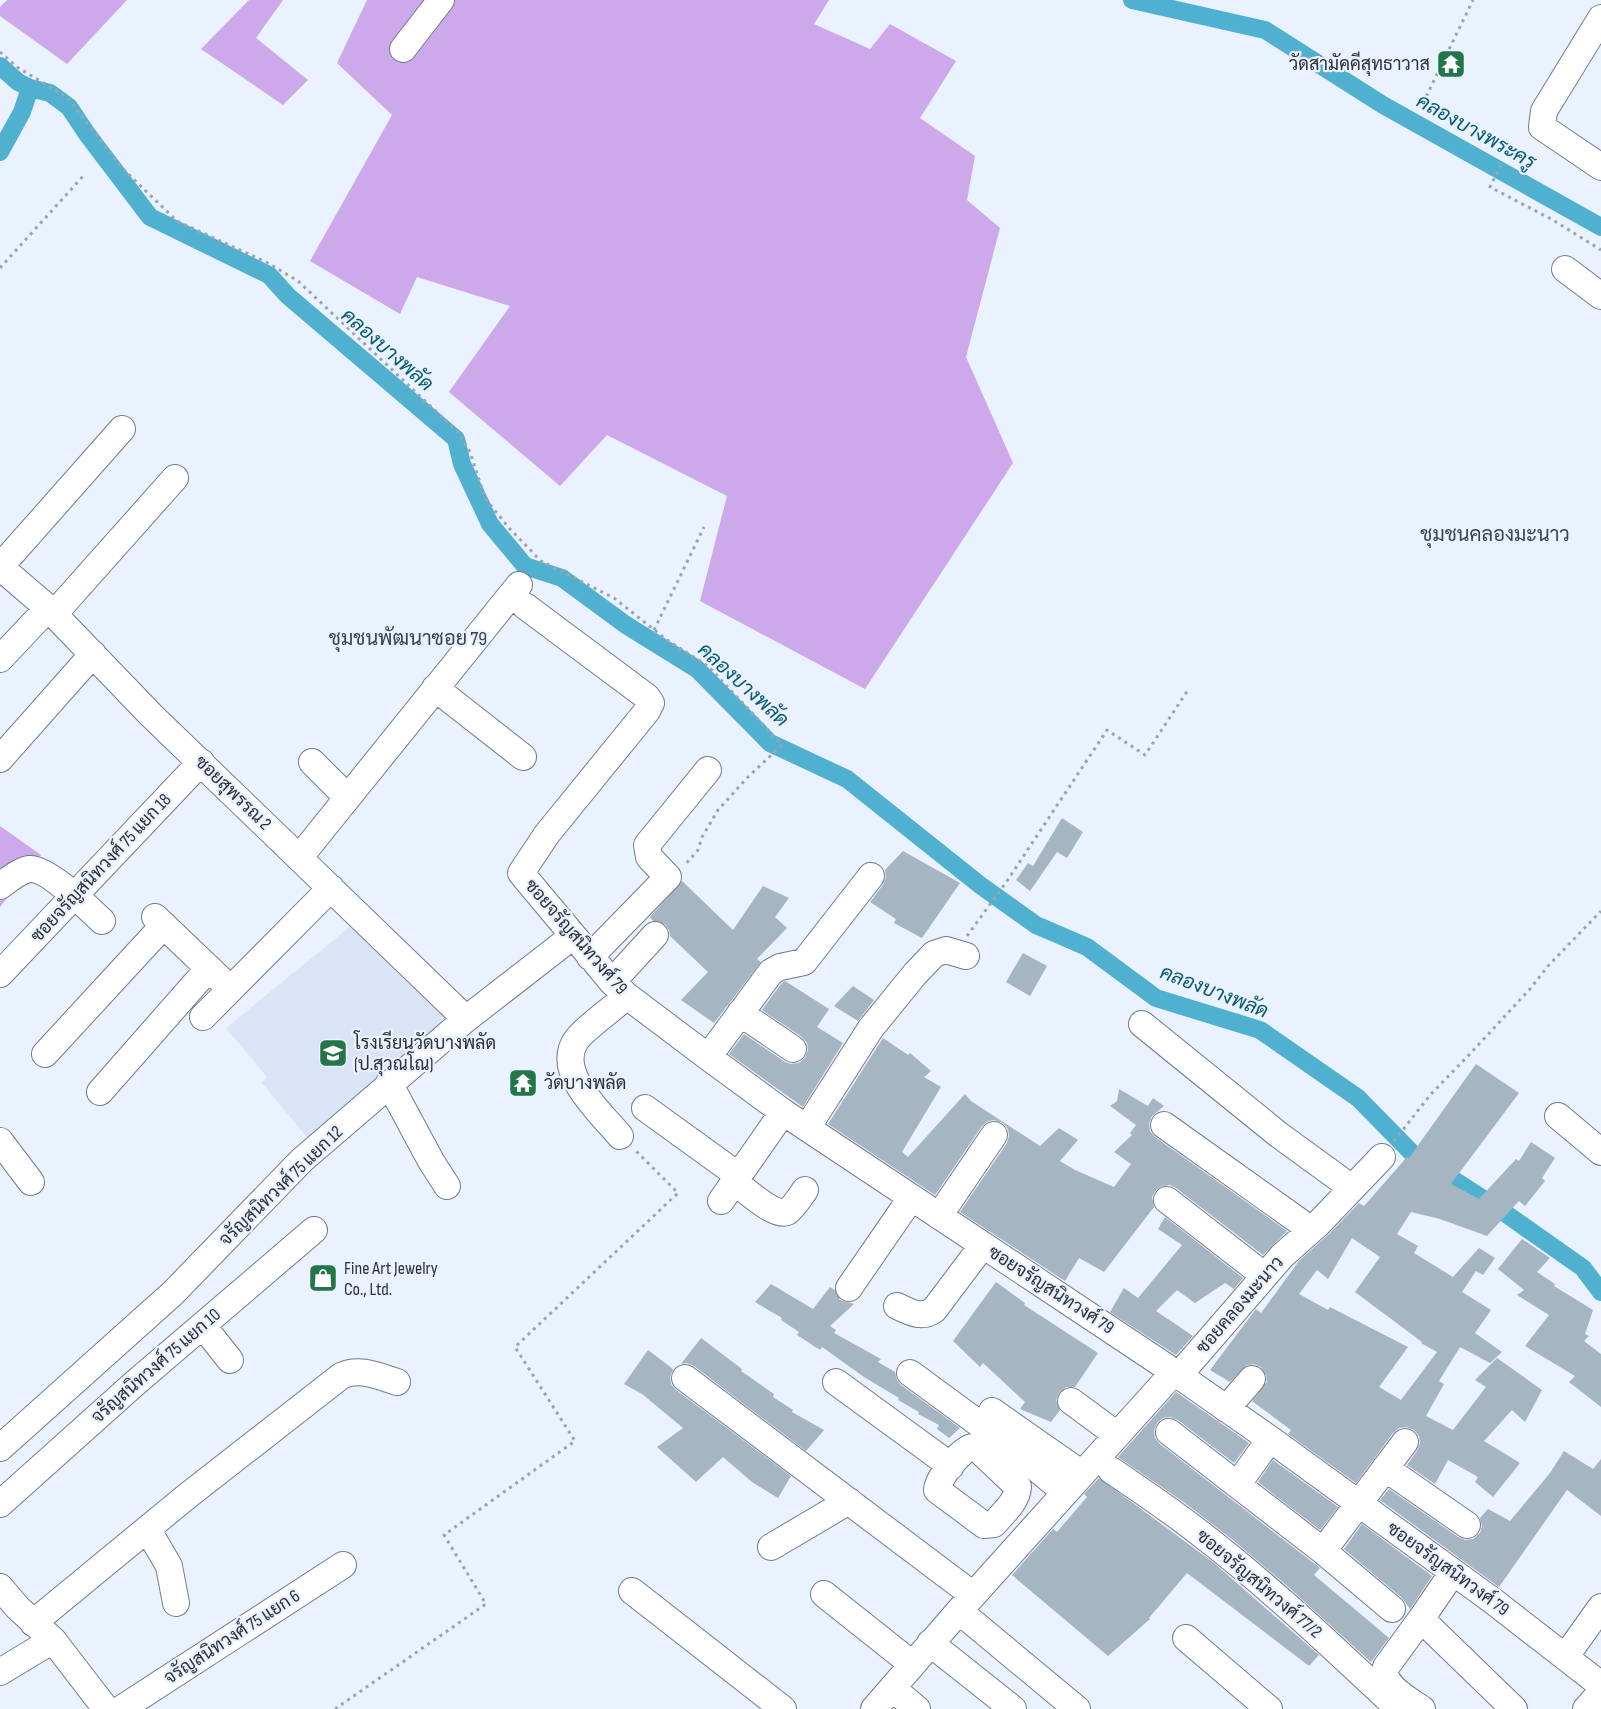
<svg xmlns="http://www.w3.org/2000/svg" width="1601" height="1709" viewBox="0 0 1601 1709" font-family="'Sofia Sans Condensed',Sarabun,sans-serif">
	<rect width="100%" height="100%" fill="#eaf1ff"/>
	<!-- built -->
	<path fill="#dbe4f7" d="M358,920l101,99 -148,123 -49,-59 5,-6 -41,-49z"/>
	<!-- forest -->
	<path fill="#cda8eb" d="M7,0h120l-60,64 -67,-48v-9z
		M249,0h34l-27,38 52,42 -25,25 -82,-56z
		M367,0h462l-15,24 56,25 20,-25 66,37 -36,57 55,38 -8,44 33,28 -34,129 47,106 -148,226 -165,-88 27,-105 -120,-61 -47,51 -111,-94 61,-86 -93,-29 -17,37 -90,-53 82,-146 -55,-52z
		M0,826l41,29 -41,52z"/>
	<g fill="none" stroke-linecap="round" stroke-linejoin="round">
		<!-- canal -->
		<path stroke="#4fb1cf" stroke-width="18" d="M1132,0l133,30 118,75 218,122
			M0,66l18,16 12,6 20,5 19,14 18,27 63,83 119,58 19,21 168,143 6,25 28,60 35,42 37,12 64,47 71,44 73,74 77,36 133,106 56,40 51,22 69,51 104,32 98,68 54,55 90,58 81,57 18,24
			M0,152l22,-40 8,-24"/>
	</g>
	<!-- building -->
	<path fill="#a5b5c1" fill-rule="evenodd" d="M1062,818l21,14 -16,26 -10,-6 -27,39 -14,-11 12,-17 5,3z
		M903,851l57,32 -38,55 -28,-15 2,-4 -26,-17 13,-17 3,-8 -1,-7z
		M682,881l51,49 30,-44 26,12 -14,19 12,11 -30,31 4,3 -47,61 -33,-23 27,-28 -38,-36 -1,-6 -4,-6 -12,-3 -3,-4z
		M1023,953l24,13 -17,30 -24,-14z
		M785,981l44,28 -12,18 26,16 -40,64 -74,-53 15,-20 41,28 6,2 8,-1 6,-5 3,-8 -1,-7 -5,-6 -40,-27 19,-26z
		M853,986l21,14 -16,21 -24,-15z
		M883,1038l25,17 2,-2 21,18 -7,6 17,10 -39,65 6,5 57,-63 6,7 69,45 19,-18 19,12 -18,21 15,9 39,17 17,-23 -17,-12 18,-17 -2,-2 6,-8 -26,-19 7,-5 2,-12 29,17 5,-8 11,8 -12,10 -3,7 1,8 5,6 132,94 -24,24 -87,-67 -6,-3 -8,1 -6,4 -4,7 2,10 -50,65 -25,-14 -14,23 -105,-69 47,-69 2,-7 -1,-7 -5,-6 -9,-3 -6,1 -6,5 -47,69 -107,-71z
		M1476,1064l43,29 -68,91 28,15 37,-40 3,2 12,-19 24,16 -13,20 3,3 -20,25 -6,-5 -32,35 -47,-17 -29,-7 -14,22 21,12 -4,7 39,24 26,-29 16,10 -12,17 -7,-4 -14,21 29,18 -16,23 27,19 -12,11 -30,-16 -21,34 5,3 -18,32 27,14 33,-43 -11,-7 22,-22 45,32 -17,32 -13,-12 -28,31 36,22 -27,34 -18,-15 3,-5 -30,-17 -13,24 -28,-19 10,-14 3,-8 -1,-7 -5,-6 -8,-3 -7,1 -6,5 -37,50 -68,-49 3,-4 -39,-29 15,-19 -1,-7 -5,-8 -7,-3 -7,1 -17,17 -20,-12 46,-61 5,4 38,-52 30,-27 30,-31 5,3 43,-49 2,1zM1352,1238l28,19 -25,35 67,50 -1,1 16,9 -36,48 -22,-13 29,-40 -78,-40 -2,3 -29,-16 18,-24 11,9z
		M1165,1217l78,61 -9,11 -9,-6 -30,20 -18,-13 -21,21 37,25 -17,19 -66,-43 14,-24 14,10 44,-53 -24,-16z
		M1522,1239l28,19 -13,14 18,12 -1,2 39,24 -8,24 4,2 -5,5 17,13v53l-32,-25 6,-6 -50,-30 24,-31 -32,-20 7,-5 -26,-21z
		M996,1282l29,21 -1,2 74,48 -23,34h-9l-7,6 -3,7 4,10 -9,12 -31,-13 5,-7 -42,-39 -3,4 -27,-26z
		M771,1284l42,25 17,-22 5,3 5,10 14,4 -24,22 6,4 -2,3 47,26 -3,3 17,10 2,8 4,5 59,43 -11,10 -12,-9 2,-4 -21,-11 1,-2 -21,-12 1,-2 -35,-21 -42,-30 -2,3 -23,-15 2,-3 -18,-12 1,-2 -27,-16z
		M701,1338l41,31 -1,2 33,23 -1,3 20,13 -1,2 32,18 -18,21 -112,-85 -7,-3 -6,1z
		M648,1350l25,19 -3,8 1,7 5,6 115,86 -13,22 -26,-16 -29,-25 -27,25 -39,-35 26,-19 -41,-34 -18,-10z
		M1176,1392l73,51 -15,20 -56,-43 -8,-3 -7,1 -6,5 -3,8 1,7 5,6 160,124 -6,7 75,63 -18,24 -86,-78 -52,-44 -48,-37 -67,-46z
		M1564,1451l29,18 8,-10v57l-34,-26 -68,97 -119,-87 9,-11 69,48 7,3 8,-1 7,-6 2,-7 -2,-8 8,-9 22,12 40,-48z
		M1273,1460l65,47 -18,23 -62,-48z
		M1099,1478l115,85 105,92 -10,11 -122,-93 -38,45 1,1 -42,37 -96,-81 41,-46 4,3 30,-35 -3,-3z
		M1362,1524l70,52 -22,33 -8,-11 -58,-49z"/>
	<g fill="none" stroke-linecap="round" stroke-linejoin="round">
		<!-- minor casing -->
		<g stroke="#737a89" stroke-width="28">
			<path id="minor" d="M1601,18l-57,93 -2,16 59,40
				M403,49l38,-49
				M1565,269l36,27
				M122,429l-122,138 48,41 103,107 315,304
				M525,606l122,91 4,6 -4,8 -100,123 -26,39 91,109 15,14 81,61 75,55 391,260 96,67 223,162 108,84
				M54,614l121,-136
				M0,659l48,-51
				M435,688l88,69
				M0,759l93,-105
				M312,762l35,35
				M299,858l220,-273
				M0,886c8,-6 19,-15 29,-17 18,-2 59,39 73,52
				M155,917l65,62
				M590,957l78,-80 -19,-20 -2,-12 61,-75
				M0,974l201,-212
				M612,982l43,-47
				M740,1013l53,36
				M203,1017l128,-129
				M1142,1024l137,111 73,53
				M45,1054l119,-129
				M708,1057l63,-85 9,-5 24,-5 67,-86
				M389,1083l42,78 16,25
				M100,1092l109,-124
				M645,1108l94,68
				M1558,1116l43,36
				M1164,1125l146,104
				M807,1128l64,-100 44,-54 19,-20 12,-4 20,6
				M620,1136c-19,-23 -64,-62 -45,-94 6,-11 41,-36 52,-46
				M0,1141l31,41
				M735,1182c9,7 41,36 52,30 7,-5 13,-15 18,-22
				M1167,1200l98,76
				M721,1201l62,-89
				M939,1216l55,-81
				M849,1288l62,-90
				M897,1306c13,6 24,13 37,4l49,-65
				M203,1326l27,34
				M910,1373l98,72 57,47
				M1179,1375l103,-119 36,-32 64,-67
				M685,1378l288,217
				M836,1382l115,84
				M1071,1401l46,34
				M1226,1409l26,-30
				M992,1411l90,63
				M1169,1432l154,119 82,-109
				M972,1447l6,2 40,38c-1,15 -15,26 -24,37l-10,1 -47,-35c1,-12 23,-40 35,-43z
				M0,1448l173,-155 129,-133 164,-141 107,-83
				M1385,1468l82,57
				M1111,1470c29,20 58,39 86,61 71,54 136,117 202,178
				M1238,1484l32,-45
				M0,1504l134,-120 180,-154
				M148,1530l21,36 7,37
				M771,1547l78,-46
				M1323,1551l69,58
				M1453,1572l-32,47 93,90
				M0,1587l18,21 35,32 53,69
				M632,1591l151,118
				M824,1594l88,70
				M959,1611l118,98
				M1421,1619l-35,48c-5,19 22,32 36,42
				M33,1623l153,-126 155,-121c18,-9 37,0 56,6
				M1186,1638l83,71
				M930,1643l83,66
				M1566,1656l35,-49
				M0,1672l53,-32
				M892,1688l25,21
				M121,1709l222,-144
				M874,1709l85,-98 215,-239
				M1586,1709l15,-17"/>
		</g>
		<!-- path -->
		<path stroke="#9ea4af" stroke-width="3" stroke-dasharray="3 4.5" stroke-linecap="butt" d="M0,52l17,15 51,31 54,70 55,53 91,42 30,18 160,151 12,20 15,46 24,30 32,33 73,37 53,42 41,26 74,79 -34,32 -30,33 -16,27 -4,13 -14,16
			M1423,103l50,-103
			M1501,165l-11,22 63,33 48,30
			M0,268l85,-94
			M654,630l50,-103
			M967,936l40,-55 100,-151 38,25 43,-65
			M1394,1141l37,-47 38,-39 61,-66 18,-23 53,-55
			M335,1709l151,-105 -42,-69 131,-94 -60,-94 163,-154 -44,-44"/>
		<!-- minor -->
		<use href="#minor" stroke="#fff" stroke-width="26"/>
	</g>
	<!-- icons -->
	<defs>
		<g id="temple-square" transform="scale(1.5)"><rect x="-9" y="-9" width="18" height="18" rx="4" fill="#227648" stroke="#eaf1ff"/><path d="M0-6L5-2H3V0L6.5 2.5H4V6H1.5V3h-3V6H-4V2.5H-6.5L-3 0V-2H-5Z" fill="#fff"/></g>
		<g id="school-square" transform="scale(1.5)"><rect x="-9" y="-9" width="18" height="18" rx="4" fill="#227648" stroke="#eaf1ff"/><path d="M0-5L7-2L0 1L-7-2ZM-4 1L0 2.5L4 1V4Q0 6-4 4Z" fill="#fff"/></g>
		<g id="shop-square" transform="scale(1.5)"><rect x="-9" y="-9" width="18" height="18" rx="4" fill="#227648" stroke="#eaf1ff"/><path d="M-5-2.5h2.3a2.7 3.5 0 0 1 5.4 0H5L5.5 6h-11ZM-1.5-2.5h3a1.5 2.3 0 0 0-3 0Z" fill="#fff"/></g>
	</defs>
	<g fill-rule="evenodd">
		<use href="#temple-square" x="1451" y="64"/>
		<use href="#school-square" x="333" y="1053"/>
		<use href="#temple-square" x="523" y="1083"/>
		<use href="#shop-square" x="323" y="1278"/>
	</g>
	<g text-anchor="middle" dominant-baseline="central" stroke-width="4.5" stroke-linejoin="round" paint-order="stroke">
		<!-- poi labels -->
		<g font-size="18" fill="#2d3037" stroke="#eaf1ff" text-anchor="start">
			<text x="1430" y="64" text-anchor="end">วัดสามัคคีสุทธาวาส</text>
			<text x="354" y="1043">โรงเรียนวัดบางพลัด<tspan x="354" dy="21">(ป.สุวณโณ)</tspan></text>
			<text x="544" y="1083">วัดบางพลัด</text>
			<text x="344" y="1268">Fine Art Jewelry<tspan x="344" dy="21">Co., Ltd.</tspan></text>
		</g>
		<!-- street labels -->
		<g font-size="18" fill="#2d3037" stroke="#eaf1ff">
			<text transform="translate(233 793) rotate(44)">ซอยสุพรรณ 2</text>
			<text transform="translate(101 868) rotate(-47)">ซอยจรัญสนิทวงศ์ 75 แยก 18</text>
			<text transform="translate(576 937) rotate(49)">ซอยจรัญสนิทวงศ์ 79</text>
			<text transform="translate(281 1186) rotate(-44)">จรัญสนิทวงศ์ 75 แยก 12</text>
			<text transform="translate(1051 1290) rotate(33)">ซอยจรัญสนิทวงศ์ 79</text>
			<text transform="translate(1240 1305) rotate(-49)">ซอยคลองมะนาว</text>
			<text transform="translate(156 1366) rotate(-41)">จรัญสนิทวงศ์ 75 แยก 10</text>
			<text transform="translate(1448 1569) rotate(36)">ซอยจรัญสนิทวงศ์ 79</text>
			<text transform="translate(1259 1584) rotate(40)">ซอยจรัญสนิทวงศ์ 77/2</text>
			<text transform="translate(232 1637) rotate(-33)">จรัญสนิทวงศ์ 75 แยก 6</text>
		</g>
		<!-- water labels -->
		<g font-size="20" font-style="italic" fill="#055b70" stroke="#eaf1ff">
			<text transform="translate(1476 132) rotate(29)">คลองบางพระครู</text>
			<text transform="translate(387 350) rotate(41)">คลองบางพลัด</text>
			<text transform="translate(743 685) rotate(42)">คลองบางพลัด</text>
			<text transform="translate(1214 992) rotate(21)">คลองบางพลัด</text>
		</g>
		<!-- neighbourhood labels -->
		<g font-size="20" fill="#3c4250" stroke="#eaf1ff">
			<text x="1495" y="535">ชุมชนคลองมะนาว</text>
			<text x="408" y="639">ชุมชนพัฒนาซอย 79</text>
		</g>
	</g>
</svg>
